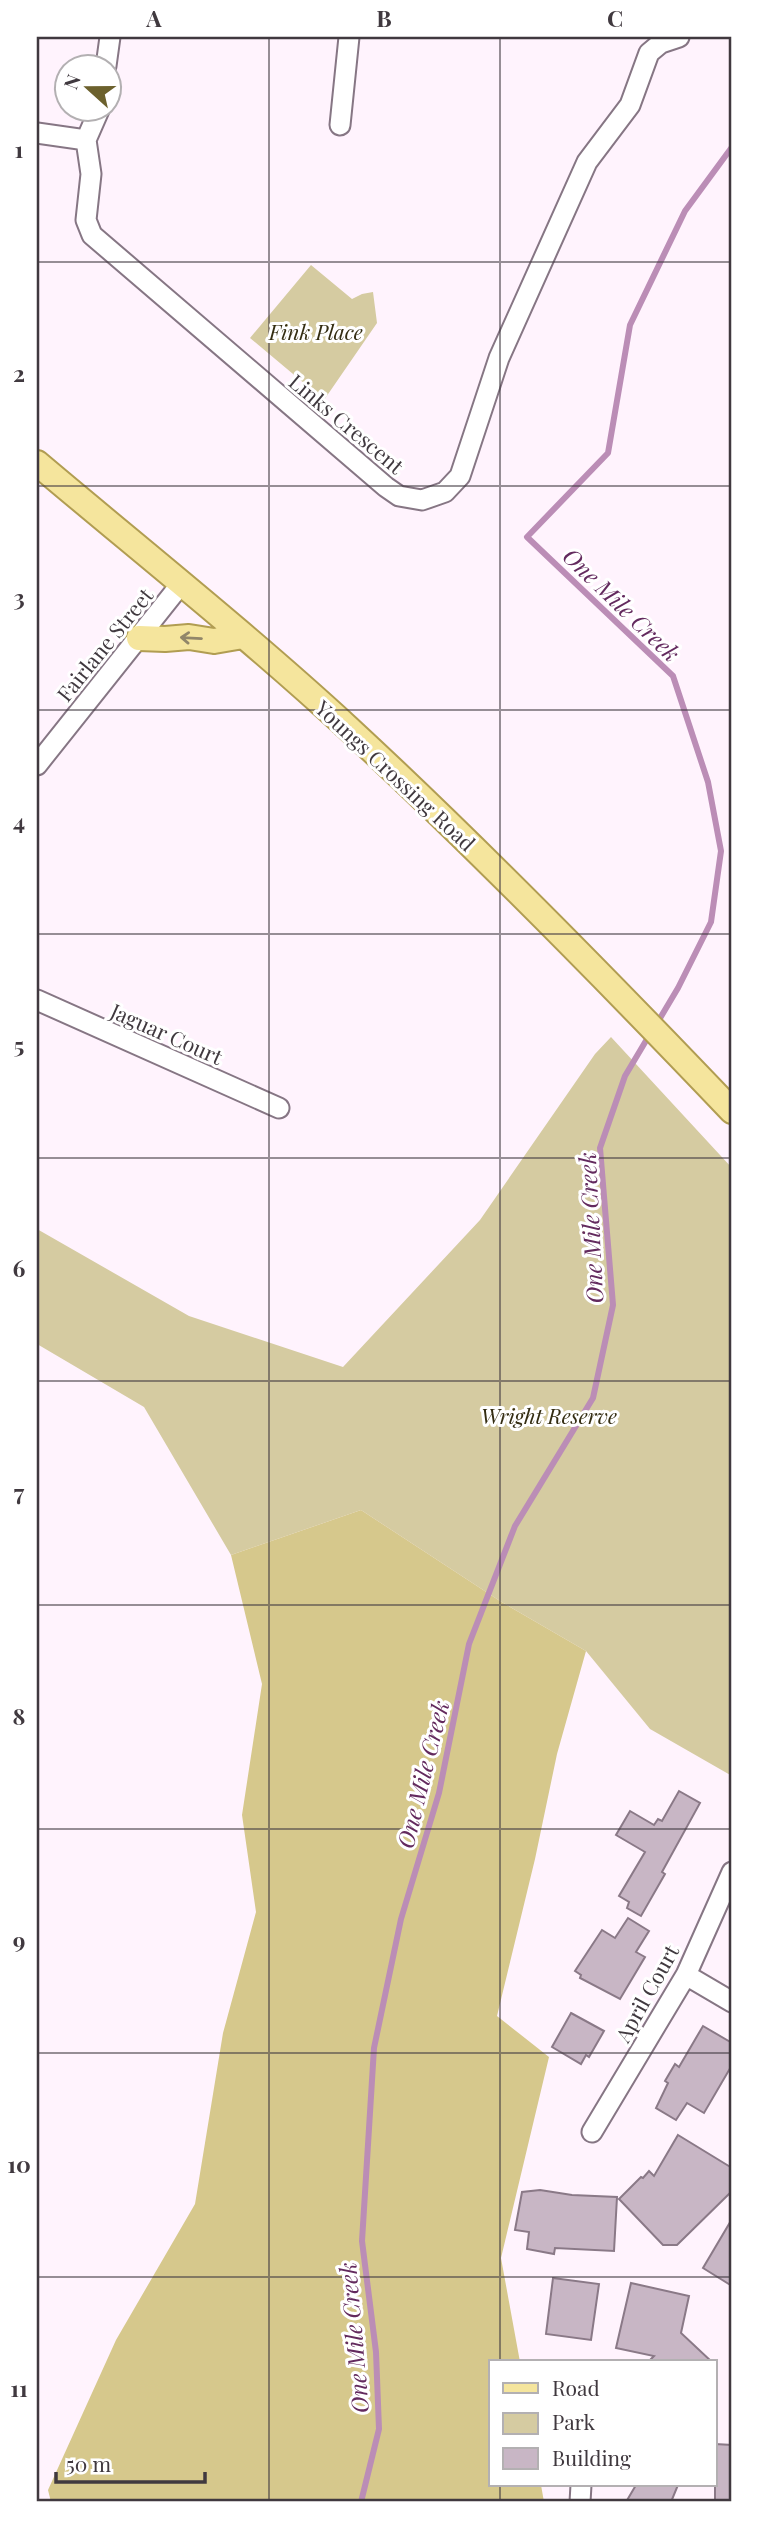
<svg xmlns="http://www.w3.org/2000/svg" width="769" height="2539" viewBox="0 0 769 2539" font-family="'Playfair Display',serif">
	<rect width="100%" height="100%" fill="#fff3fd"/>
	<!-- green -->
	<path fill="#d5cba1" d="M311,265l41,34 10,-5 11,-2 4,31 -53,77 -74,-62z
		M611,1037l121,131v608l-82,-47 -64,-78 -86,-50 -139,-91 -130,45 -87,-148 -107,-63v-115l152,87 154,51 137,-147 115,-166z"/>
	<!-- forest -->
	<path fill="#d6c88c" d="M361,1510l139,91 86,50 -29,103 -22,105 -38,157 52,41 -48,201 19,104h-29v123h50l3,17h-493l-3,-12 68,-150 79,-136 28,-171 33,-121 -14,-97 20,-131 -31,-129z"/>
	<g fill="none" stroke-linecap="round" stroke-linejoin="round">
		<!-- stream -->
		<path stroke="#bb8db6" stroke-width="6" d="M656,1025l22,-37 33,-66 10,-71 -13,-69 -35,-106 -146,-139 81,-84 22,-128 55,-114 47,-64
			M361,2502l18,-73 -3,-77 -14,-111 12,-193 27,-129 38,-126 30,-149 46,-118 78,-128 20,-93 -13,-157 25,-72 25,-42"/>
	</g>
	<!-- building -->
	<path fill="#c8b6c5" stroke="#8a7987" stroke-width="2" d="M679,1791l21,12 -38,69 3,2 -24,42 -14,-8 2,-6 -10,-6 26,-44 -29,-17 14,-24 24,14 4,-6 4,2z
		M628,1918l21,13 -13,21 9,5 -25,42 -40,-21 1,-3 -6,-4 27,-41 13,8z
		M571,2013l33,18 -15,26 -3,-2 -5,9 -29,-17z
		M703,2026l29,17v22l-28,48 -17,-10 -11,17 -20,-12 12,-25 -3,-2 10,-17 4,3z
		M678,2135l54,33v23l-55,54h-14l-44,-46 22,-22 2,1 6,-7 5,5z
		M540,2190l32,5 45,2 -3,54 -59,-3 -1,6 -27,-5 2,-17 -14,-2 7,-38z
		M732,2219v67l-29,-18z
		M553,2278l46,6 -8,56 -45,-6z
		M631,2283l58,13 -8,37 31,29h-64l6,-6 -38,-8z
		M715,2444l17,1v57h-17z
		M636,2485h42l-7,17h-45z"/>
	<g fill="none" stroke-linecap="round" stroke-linejoin="round">
		<!-- minor casing -->
		<g stroke="#867684" stroke-width="23">
			<path id="minor" d="M106,66l4,-29
				M100,108l-14,32 5,34 -5,46 6,15 294,252 13,9 23,4 23,-8 15,-16 39,-118 88,-196 43,-57 19,-52 12,-10 18,-6
				M340,125l9,-88
				M37,133l49,7
				M37,765l144,-181
				M37,1000l242,108
				M686,1975l46,27
				M592,2132l94,-157 46,-103
				M580,2502l1,-17"/>
		</g>
		<!-- major casing -->
		<g stroke="#b19d52" stroke-width="28">
			<path id="major" d="M37,463c103,87 210,172 310,264 133,123 260,253 385,384
				M139,638l26,1 24,-2 25,4 29,-5"/>
		</g>
		<!-- minor -->
		<use href="#minor" stroke="#fff" stroke-width="19"/>
		<!-- major -->
		<use href="#major" stroke="#f5e59d" stroke-width="24"/>
	</g>
	<!-- one-way arrows -->
	<defs><path id="oneway-shaft" d="M-6 0H5M1.5-3L5.5 0L1.5 3" fill="none" stroke-width="1.6" stroke-linecap="round" stroke-linejoin="round" transform="scale(1.75)"/></defs>
	<use stroke="#918669" href="#oneway-shaft" transform="translate(191 638) rotate(-177)"/>
	<!-- grid -->
	<path fill="none" stroke="#40393f" stroke-width="2" stroke-opacity="0.55" d="M269,37v2465M500,37v2325M37,262h695M37,486h695M37,710h695M37,934h695M37,1158h695M37,1381h695M37,1605h695M37,1829h695M37,2053h695M37,2277h695M500,2485v17"/>
	<g text-anchor="middle" dominant-baseline="central" stroke-width="6" stroke-linejoin="round" paint-order="stroke">
		<!-- park labels -->
		<g font-size="21" font-style="italic" fill="#342d12" stroke="#fff">
			<text x="316" y="331">Fink Place</text>
			<text x="549" y="1415">Wright Reserve</text>
		</g>
		<!-- street labels -->
		<g font-size="21" fill="#40393f" stroke="#fff">
			<text transform="translate(347 423) rotate(40)">Links Crescent</text>
			<text transform="translate(104 644) rotate(-51)">Fairlane Street</text>
			<text transform="translate(396 775) rotate(43)">Youngs Crossing Road</text>
			<text transform="translate(167 1033) rotate(24)">Jaguar Court</text>
			<text transform="translate(646 1993) rotate(-61)">April Court</text>
		</g>
		<!-- water labels -->
		<g font-size="23" font-style="italic" fill="#632a5e" stroke="#fff">
			<text transform="translate(622 604) rotate(44)">One Mile Creek</text>
			<text transform="translate(590 1228) rotate(-93)">One Mile Creek</text>
			<text transform="translate(422 1774) rotate(-76)">One Mile Creek</text>
			<text transform="translate(353 2338) rotate(-95)">One Mile Creek</text>
		</g>
	</g>
	<!-- border -->
	<rect width="769" height="2539" fill="none" stroke="#ffffff" stroke-width="77"/>
	<!-- legend -->
	<rect x="489" y="2360" width="228" height="126" fill="#ffffff" stroke="#b3b0b2" stroke-width="2"/>
	<rect x="503" y="2383" width="35" height="10" fill="#f5e59d" stroke="#b3b0b2" stroke-width="2"/>
	<text x="552" y="2396" font-size="21" fill="#40393f">Road</text>
	<rect x="503" y="2413" width="35" height="21" fill="#d5cba1" stroke="#b3b0b2" stroke-width="2"/>
	<text x="552" y="2430" font-size="21" fill="#40393f">Park</text>
	<rect x="503" y="2448" width="35" height="21" fill="#c8b6c5" stroke="#b3b0b2" stroke-width="2"/>
	<text x="552" y="2466" font-size="21" fill="#40393f">Building</text>
	<!-- north arrow -->
	<g transform="translate(88 88) rotate(291)"><circle r="33" fill="#ffffff" stroke="#b3b0b2" stroke-width="2"/>
	<path d="M0-5L12 26L0 18L-12 26Z" fill="#6c612d"/>
	<text y="-10" font-size="19" font-weight="bold" text-anchor="middle" fill="#40393f">N</text>
	</g>
	<!-- scale -->
	<path d="M56 2472v10h149v-10" fill="none" stroke="#40393f" stroke-width="3.5"/>
	<text x="66" y="2472" font-size="21" fill="#40393f" stroke="#ffffff" stroke-width="5" paint-order="stroke">50 m</text>
	<rect x="38" y="38" width="692" height="2462" fill="none" stroke="#40393f" stroke-width="2.5"/>
	<g font-size="23" text-anchor="middle" font-weight="bold" fill="#40393f">
		<text x="154" y="27">A</text>
		<text x="384" y="27">B</text>
		<text x="615" y="27">C</text>
		<text x="19" y="158">1</text>
		<text x="19" y="382">2</text>
		<text x="19" y="606">3</text>
		<text x="19" y="830">4</text>
		<text x="19" y="1054">5</text>
		<text x="19" y="1277">6</text>
		<text x="19" y="1501">7</text>
		<text x="19" y="1725">8</text>
		<text x="19" y="1949">9</text>
		<text x="19" y="2173">10</text>
		<text x="19" y="2397">11</text>
	</g>
</svg>
